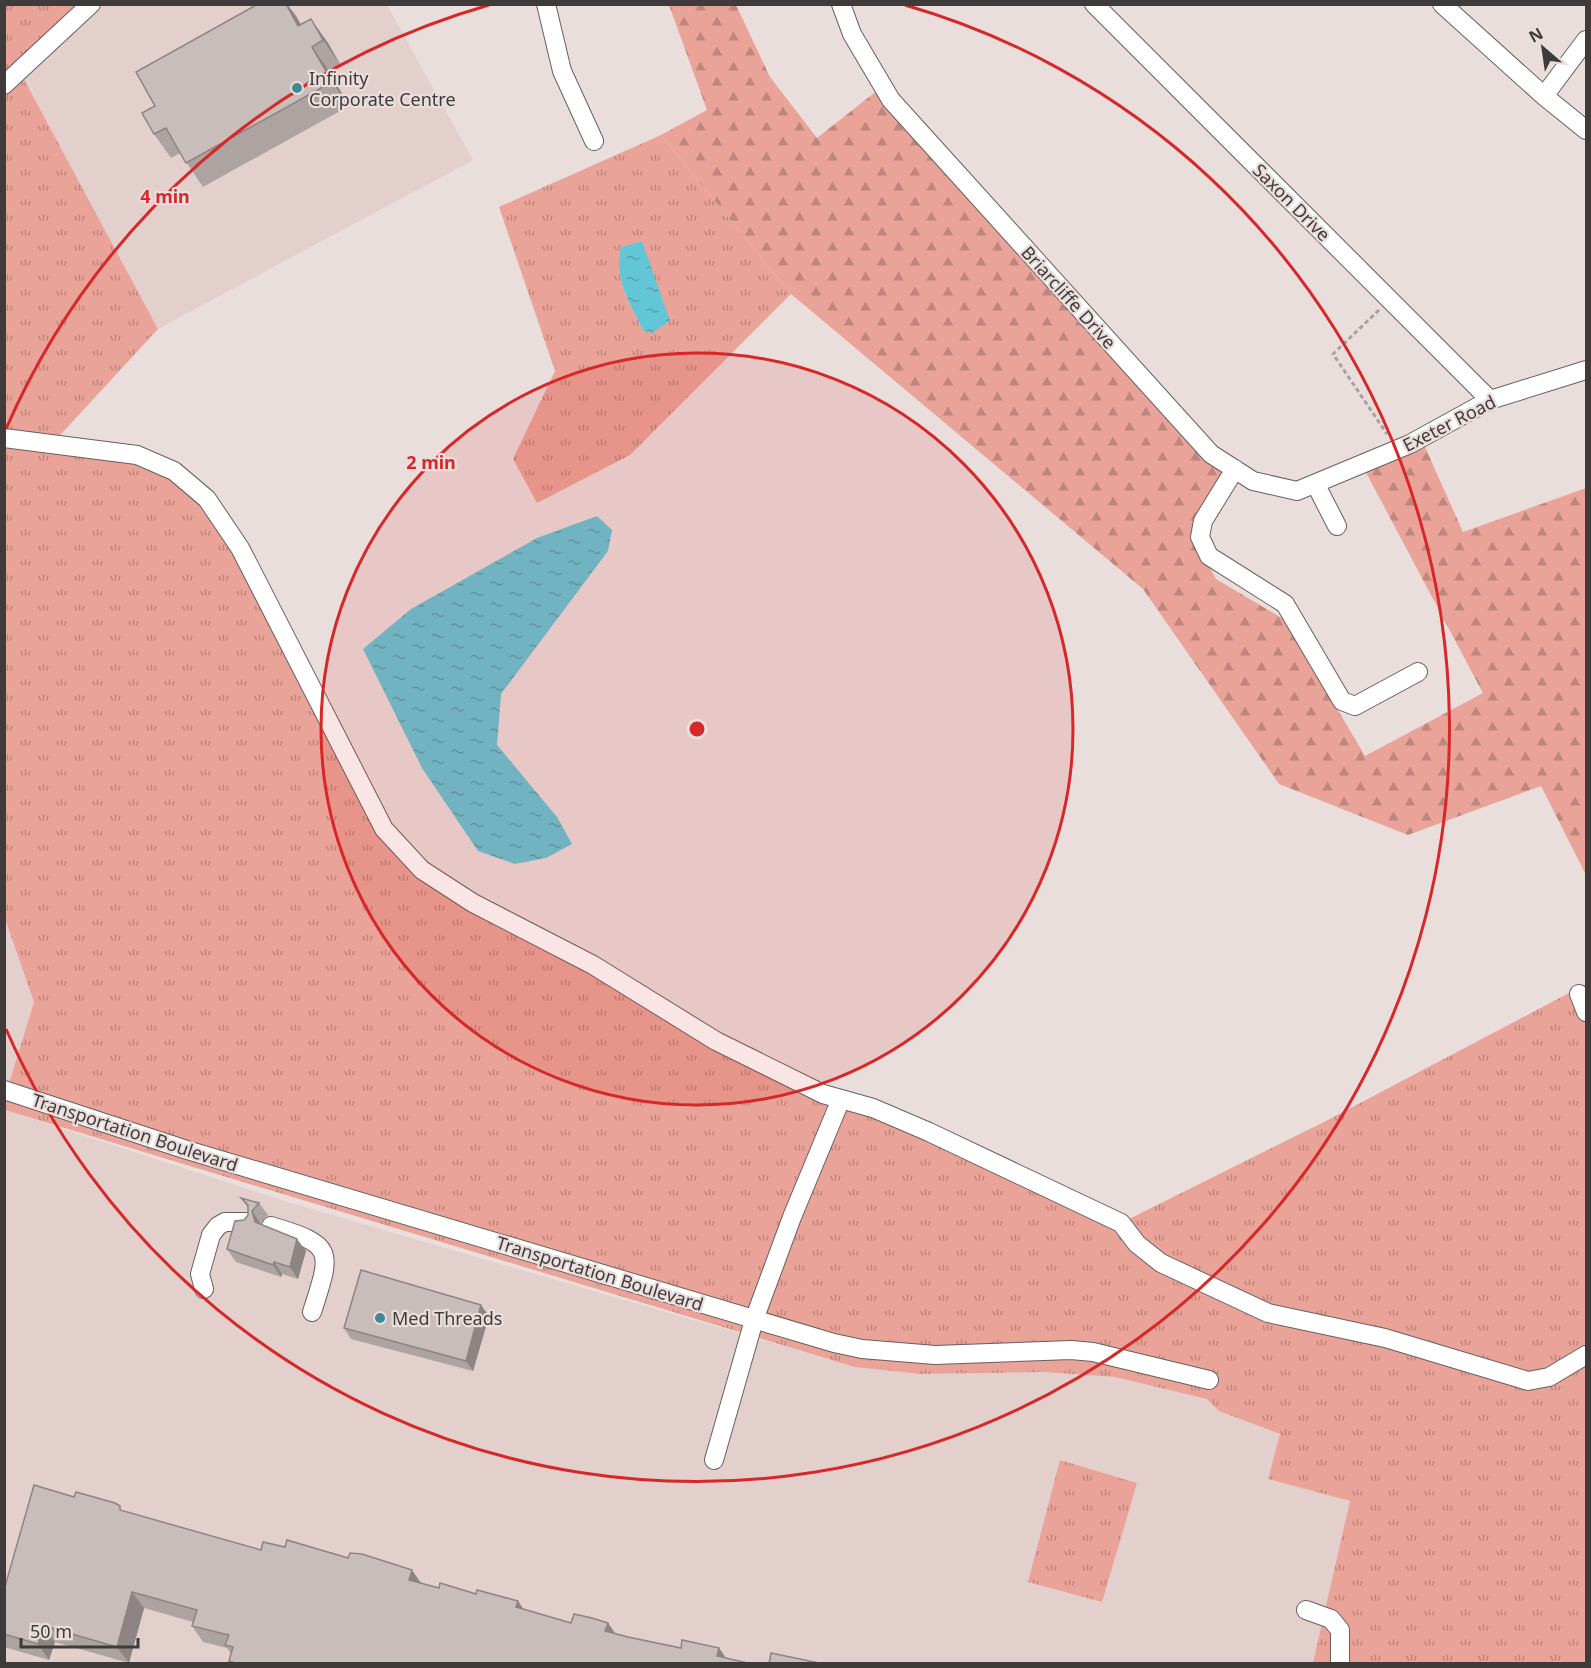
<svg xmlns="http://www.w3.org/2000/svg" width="1591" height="1668" viewBox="0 0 1591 1668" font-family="'Noto Sans',sans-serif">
	<defs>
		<pattern id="grass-tufts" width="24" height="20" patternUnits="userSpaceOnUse" patternTransform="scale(1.5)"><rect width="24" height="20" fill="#eaa398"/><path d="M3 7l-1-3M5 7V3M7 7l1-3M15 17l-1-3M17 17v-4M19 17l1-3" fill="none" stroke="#bf867d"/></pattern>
		<pattern id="forest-firs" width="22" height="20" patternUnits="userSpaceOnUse" patternTransform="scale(1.5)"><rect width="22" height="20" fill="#eaa398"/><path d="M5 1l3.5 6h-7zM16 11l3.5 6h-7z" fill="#bf867d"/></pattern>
		<pattern id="water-ripples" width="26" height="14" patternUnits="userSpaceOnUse" patternTransform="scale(1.5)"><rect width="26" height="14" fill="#63c6d6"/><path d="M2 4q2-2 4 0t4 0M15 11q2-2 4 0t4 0" fill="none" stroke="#53a2af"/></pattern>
	</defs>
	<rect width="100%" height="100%" fill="#eadedc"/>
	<!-- built -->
	<path fill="#e3cfcb" d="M91,5h296l86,155 -315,169 -139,-259z
		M4,916l30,86 -25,83 -5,-1z
		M5,1110l276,90 574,167 65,7 124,-2 71,5 92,22 12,12 61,23 -12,45 82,22 -30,162 -1315,1z"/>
	<!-- grass -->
	<path fill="url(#grass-tufts)" fill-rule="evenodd" d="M5,5h86l-72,65 139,259 -106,115 85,11 70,44 156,292 59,79 294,171 405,182 205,-102 260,-137v679h-273l37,-162 -82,-22 12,-45 -61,-23 -12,-12 -92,-22 -71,-5 -124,2 -65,-7 -850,-257 -1,-10 30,-98 -30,-86z
		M661,135l130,159 -161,161 -93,48 -24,-44 42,-88 -56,-164zM642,241l2,90c-14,-26 -31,-55 -23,-84z
		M1060,1460l77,23 -35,119 -74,-20z"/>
	<!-- forest -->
	<path fill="url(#forest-firs)" d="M669,5h67l34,72 47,61 66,-52 352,383 -44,65 25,45 69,41 80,136 118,-63 -121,-228 59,-27 42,94 123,-44v387l-45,-89 -133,49 -129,-51 -136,-195 -352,-295 -130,-159 46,-25z"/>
	<!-- water -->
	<path fill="url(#water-ripples)" d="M642,241l28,80 -18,12 -8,-2c-14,-26 -31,-55 -23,-84z
		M597,516l15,14 -4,21 -107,143 -4,51 60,72 15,27 -26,14 -31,6 -37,-13 -56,-83 -59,-119 48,-40 126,-71z"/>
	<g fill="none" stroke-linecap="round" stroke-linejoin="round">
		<!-- minor casing -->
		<g stroke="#695f5d" stroke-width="20">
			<path id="minor" d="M546,4l16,67 32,70
				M841,4l11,30 39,66 320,354 42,27 44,10 113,-47 80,-44 96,-30
				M1094,4l396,396
				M1442,4l102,92 42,34
				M4,85l87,-81
				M1544,96l42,-56
				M4,438l133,17 37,16 33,28 33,49 144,281 38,41 51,33 120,62 123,76 107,53 50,14 56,24 192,91 16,21 24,19 107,50 117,25 143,43 21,-4 37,-22
				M1235,469l-32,52 -3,16 9,19 76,48 57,97 13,5 63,-34
				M1316,485l21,41
				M1579,994l7,18
				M4,1090l183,60 647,193 28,6 73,6 136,-5 22,2 116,28
				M271,1226c64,19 61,24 41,86
				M204,1289l-4,-15 11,-39 7,-9 7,-4h22
				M714,1460l40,-140 38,-103 49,-118
				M1306,1610l25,9 9,11v34"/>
		</g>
		<!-- path -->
		<path stroke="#aaa19f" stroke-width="3" stroke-dasharray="4.5 3" stroke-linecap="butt" d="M1379,310l-46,44 54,80"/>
		<!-- minor -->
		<use href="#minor" stroke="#fff" stroke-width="18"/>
	</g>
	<!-- wall -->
	<path fill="#ada3a1" d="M296,16l5,9 27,18 12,21 -11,7 20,35 -146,81 -23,-34 -9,5 -17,-24 1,-28z
		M241,1198l18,5 9,12 -8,8v1l46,27 -8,28 -16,-5 -1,3 -45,-15 -9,-13 17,-29 4,-5v-7z
		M489,1316l-16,55 -122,-32 -7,-11z
		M74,1497l187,53 161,34 101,25 48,14h37l7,11 13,3 53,11h38l6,10 27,6h-521l-2,-3 2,-7 -4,-6 -24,-6 -11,-16 1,-4 -49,-14 -15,55 -74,-21 -6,18 -45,-13v-57z"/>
	<!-- shaded-wall -->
	<path fill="#8d8483" d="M286,4h1l9,12 17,30 -15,-20z
		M311,19l17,24 12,21 -17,-24z
		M312,47l17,24 20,35 -17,-24z
		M252,1211l8,12 3,11 -8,-12z
		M297,1239l9,12 -8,28 -8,-12z
		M274,1262l8,12 -1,3 -8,-12z
		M481,1305l8,11 -16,55 -7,-10z
		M412,1570l11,16 -14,-6z
		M132,1592l12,16 -15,55 -12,-16z
		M518,1601l11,16 -13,-10z
		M608,1623l11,16 -14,-8z
		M44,1626l11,16 -6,18 -11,-16z
		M719,1648l11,16 -13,-8z"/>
	<!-- building -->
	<path fill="#c9bdbb" stroke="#8d8483" stroke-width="1.5" d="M258,4h28l12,22 13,-7 12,21 -11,7 20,35 -146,81 -20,-35 -12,6 -12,-21 13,-7 -19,-34z
		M241,1198l18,5 -7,8 3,11 42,17 -7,28 -16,-5 -1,3 -46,-16 8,-28 9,-1 4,-5v-10z
		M361,1270l120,35 -15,56 -122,-33z
		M34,1485l40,12 2,-5 39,11 5,3v4l141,40 2,-8 22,5 2,-7 61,18 2,-5 12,1 50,16 -3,10 30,8 1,-5 36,11 1,-4 41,11 -2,6 55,16 3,-9 18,4 16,5 -3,8 23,6 53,11 1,-8 37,8 -2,8 35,8h-514l-9,-3 4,-14 -8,-2 4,-10 -37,-9 5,-16 -65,-18 -15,55 -73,-21 -6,18 -34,-10v-44z
		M771,1653l53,11h-55z"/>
	<!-- distance rings -->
	<circle cx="697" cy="729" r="376" fill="#d62828" fill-opacity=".12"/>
	<g fill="none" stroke="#d62828" stroke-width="3">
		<circle cx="697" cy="729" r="376"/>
		<path d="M6 429A753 753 0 0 1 489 5M905 5A753 753 0 1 1 6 1029"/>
	</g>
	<!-- markers -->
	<g fill="#428893" stroke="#eadedc" stroke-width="2">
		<circle cx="297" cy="88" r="6"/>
		<circle cx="380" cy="1318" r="6"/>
	</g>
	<g text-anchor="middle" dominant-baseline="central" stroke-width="4.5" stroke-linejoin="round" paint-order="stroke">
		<!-- poi labels -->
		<g font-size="18" fill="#3f3b3a" stroke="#eadedc" text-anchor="start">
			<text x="309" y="78">Infinity<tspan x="309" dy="21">Corporate Centre</tspan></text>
			<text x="392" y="1318">Med Threads</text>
		</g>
		<!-- street labels -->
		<g font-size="18" fill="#3f3b3a" stroke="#eadedc">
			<text transform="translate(1292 202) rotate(45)">Saxon Drive</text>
			<text transform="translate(1069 297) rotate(48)">Briarcliffe Drive</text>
			<text transform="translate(1449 423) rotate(-27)">Exeter Road</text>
			<text transform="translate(135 1132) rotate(18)">Transportation Boulevard</text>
			<text transform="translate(600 1273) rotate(17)">Transportation Boulevard</text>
		</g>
	</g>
	<circle cx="697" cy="729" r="9" fill="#d62828" stroke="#eadedc" stroke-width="3"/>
	<g font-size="18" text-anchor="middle" font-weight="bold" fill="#d62828" stroke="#eadedc" stroke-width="4.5" stroke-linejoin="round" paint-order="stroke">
		<text x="165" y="203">4 min</text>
		<text x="431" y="469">2 min</text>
	</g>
	<!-- border -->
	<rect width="1591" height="1668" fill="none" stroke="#3f3b3a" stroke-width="12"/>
	<!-- north arrow -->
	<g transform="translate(1543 48) rotate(331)" stroke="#eadedc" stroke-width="4.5" paint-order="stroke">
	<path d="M0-4.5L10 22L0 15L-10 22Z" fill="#3f3b3a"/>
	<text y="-9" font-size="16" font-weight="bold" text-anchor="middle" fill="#3f3b3a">N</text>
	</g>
	<!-- scale -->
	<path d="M21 1638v9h117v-9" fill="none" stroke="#3f3b3a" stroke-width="3"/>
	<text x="30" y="1638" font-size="18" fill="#3f3b3a" stroke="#eadedc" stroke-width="4.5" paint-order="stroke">50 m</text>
</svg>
